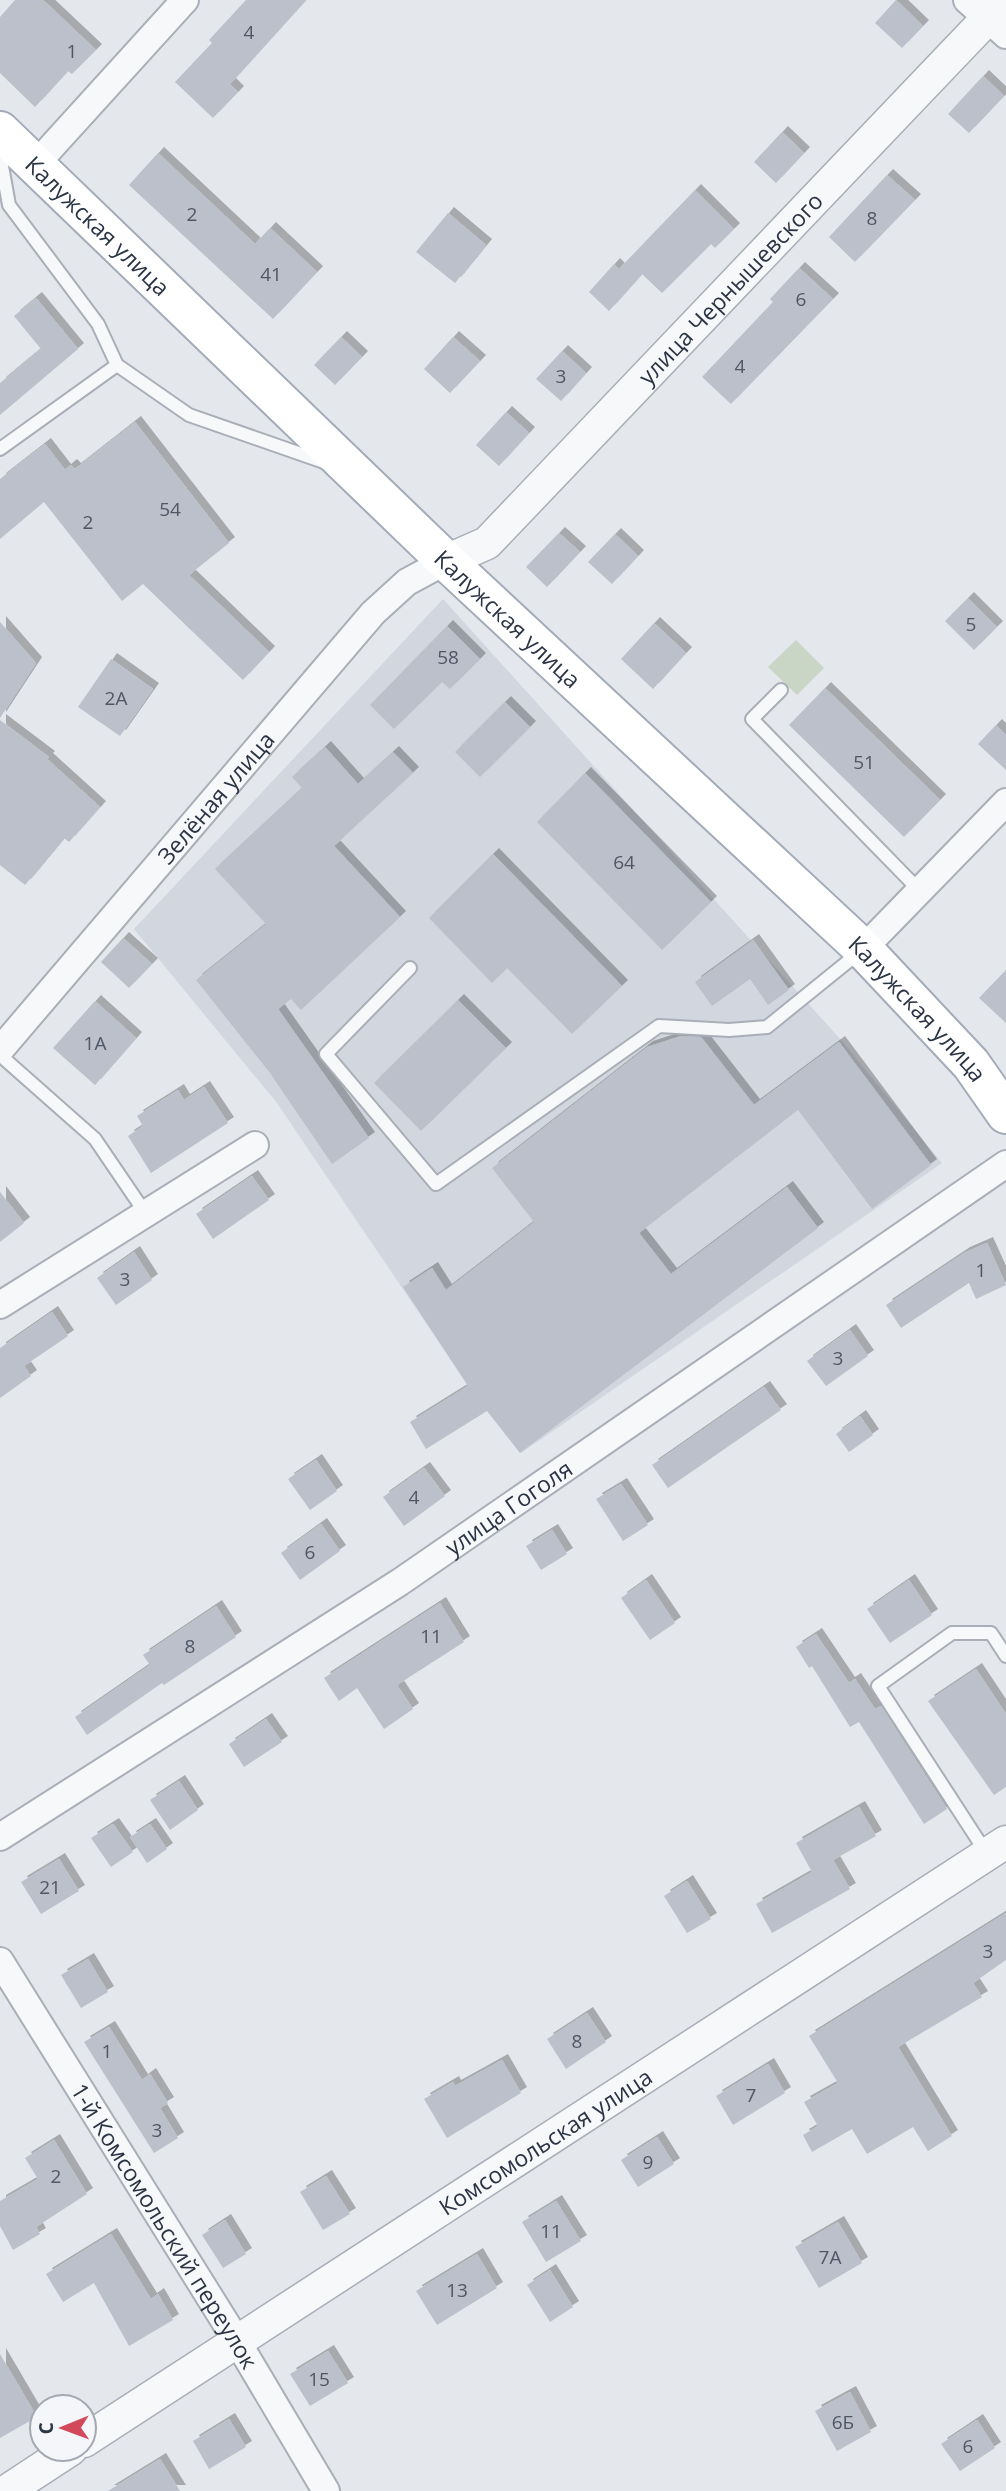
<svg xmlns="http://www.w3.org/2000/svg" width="1006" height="2491" viewBox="0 0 1006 2491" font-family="'Open Sans',sans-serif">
	<defs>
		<filter id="shadow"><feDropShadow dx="6" dy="-6" stdDeviation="0" flood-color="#0004"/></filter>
	</defs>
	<rect width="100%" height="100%" fill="#e4e7ec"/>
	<!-- built -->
	<path fill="#d2d6de" d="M443,599l398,441 101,123 -421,290 -60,-78 -184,-272 -143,-174z"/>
	<!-- green -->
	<path fill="#c9d6c5" d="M796,640l28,28 -27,27 -29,-28z"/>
	<!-- building -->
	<path fill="#bbc0ca" filter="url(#shadow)" d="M15,0h28l53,50 -24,24 -4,-3 -33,36 -35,-34v-56z
		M246,0h60l-76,84 8,8 -25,26 -38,-36 37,-39 -3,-3z
		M896,0l27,26 -21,22 -27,-25z
		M983,76l21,20 -35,37 -21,-19z
		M782,132l22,21 -28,30 -22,-21z
		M158,153l97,91 15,-16 47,44 -44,47 -144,-134z
		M887,175l28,25 -60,62 -26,-25z
		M695,190l39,39 -19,19 -4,-4 -49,49 -20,-19 -33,37 -20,-19 25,-28 5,5z
		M448,213l38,32 -31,38 -39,-31z
		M799,268l34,31 -102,105 -29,-27 71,-75 -3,-3z
		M36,298l42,51 -78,66v-32l41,-34 -27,-33z
		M341,337l21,20 -27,28 -21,-20z
		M453,337l27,24 -30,32 -26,-24z
		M562,351l24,22 -25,28 -25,-22z
		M506,412l23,21 -30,33 -23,-21z
		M135,422l94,121 -40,32 80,77 -26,28 -100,-96 -21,17 -78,-99 -44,37v-60l45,-35 20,26 6,-5 4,4z
		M559,533l21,19 -33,35 -21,-20z
		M615,534l23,22 -26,28 -24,-22z
		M968,598l29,29 -23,23 -29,-29z
		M0,622l36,41 -36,55z
		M654,623l32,30 -33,36 -32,-30z
		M447,626l33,33 -30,30 -8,-7 -48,47 -24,-24z
		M111,659l42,30 -33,47 -42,-29z
		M825,688l115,112 -36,37 -115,-112z
		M505,702l25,25 -50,50 -25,-25z
		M0,720l49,37 -2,2 53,48 -31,35 -5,-4 -39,47 -25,-20z
		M996,725l10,10v35l-28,-26z
		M325,747l33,37 35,-32 20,21 -79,73 66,71 -99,93 -10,-11 -13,10 91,129 -37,26 -62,-91 -74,-93 70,-56 -51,-55 87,-81 -10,-11z
		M585,773l126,129 -49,48 -125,-128z
		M493,854l129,132 -50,48 -65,-66 -15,15 -63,-65z
		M123,938l29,26 -23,24 -28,-26z
		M753,940l36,50 -21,15 -18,-26 -38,27 -17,-24z
		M1006,970v53l-27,-25z
		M458,1000l48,48 -85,83 -47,-48z
		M95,1001l41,37 -41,47 -42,-37z
		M681,1036l20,1 53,68 85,-63 92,123 -59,44 -74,-99 -159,123 32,41 116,-87 31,41 -298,225 -33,-42 -61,38 -16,-27 58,-36 -65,-99 29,-19 14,22 88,-68 -42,-54 155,-121z
		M204,1087l24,36 -77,50 -23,-37 15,-10 -6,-10 41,-26 6,10z
		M252,1176l17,24 -56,39 -17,-25z
		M0,1192l24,31 -24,19z
		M987,1243l19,42 -30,14 -7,-16 -68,45 -15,-23 78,-52z
		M134,1252l18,28 -36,25 -19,-27z
		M52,1312l16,24 -44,30 7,10 -31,22v-50z
		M850,1330l18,26 -42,30 -19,-25z
		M764,1387l17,23 -113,78 -16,-23z
		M860,1416l13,19 -24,17 -13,-18z
		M316,1460l21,31 -27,19 -22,-31z
		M424,1468l21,28 -41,30 -21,-29z
		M621,1484l27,41 -25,16 -27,-42z
		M321,1524l19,27 -40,29 -19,-27z
		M552,1530l15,24 -26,16 -15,-24z
		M646,1580l29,43 -25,17 -29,-42z
		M909,1580l23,35 -42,28 -23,-34z
		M440,1603l24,39 -67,43 16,24 -29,20 -27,-41 -18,13 -15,-23z
		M216,1606l20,31 -72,48 -2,-2 -75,52 -12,-18 75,-52 -7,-10z
		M816,1634l33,49 6,-4 20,30 6,-3 66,103 -23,15 -65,-102 -9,5 -38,-61 -3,2 -13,-21z
		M976,1669l30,45v73l-12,8 -66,-94z
		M266,1719l16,23 -38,25 -15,-23z
		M179,1781l19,29 -28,20 -20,-30z
		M859,1807l17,29 -43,24 17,29 -78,44 -16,-29 56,-32 -16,-29z
		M113,1824l20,28 -22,15 -20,-29z
		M150,1824l17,25 -20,14 -17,-26z
		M59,1859l20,32 -38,23 -20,-32z
		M687,1881l24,38 -24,14 -23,-37z
		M1006,1913v47l-33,23 9,14 -84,50 54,89 -24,15 -15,-24 -46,27 -15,-25 -40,23 -9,-17 15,-9 -14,-24 34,-19 -29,-47z
		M88,1959l20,33 -27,16 -20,-33z
		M587,2013l19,29 -40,27 -19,-30z
		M109,2027l33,53 8,-6 18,29 -8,5 18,30 -24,15 -70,-111z
		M502,2060l19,33 -74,45 -23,-39 29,-17 2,4z
		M768,2064l17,29 -52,32 -17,-29z
		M657,2137l17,27 -36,23 -17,-27z
		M54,2140l33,54 -51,33 4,7 -27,16 -13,-24v-25l38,-22 -13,-21z
		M326,2176l24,38 -27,16 -23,-38z
		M556,2201l25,40 -35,21 -24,-40z
		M225,2220l21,34 -23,14 -21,-33z
		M838,2222l24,41 -43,25 -24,-41z
		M111,2234l40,65 7,-5 15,26 -44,26 -35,-63 -31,19 -17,-28z
		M477,2254l20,34 -60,37 -21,-34z
		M550,2270l23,37 -23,15 -23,-37z
		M328,2351l20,32 -38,23 -20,-32z
		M0,2354l37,63 -37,21z
		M850,2392l21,40 -34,19 -22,-40z
		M229,2419l17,28 -37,22 -16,-28z
		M977,2420l18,28 -35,23 -19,-27z
		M160,2459l20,32h-72z"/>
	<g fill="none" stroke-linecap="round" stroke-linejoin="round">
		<!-- service casing -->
		<g stroke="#a9aeb7" stroke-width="16">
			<path id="service" d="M0,155l9,50 89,119 19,41 72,50 135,47
				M0,449l117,-84
				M781,690l-29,29 168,172
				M410,968l-84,86 110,130 223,-158 70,4 38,-3 94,-76
				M0,1055l95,84 51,75
				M987,1854l-109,-168 74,-53h39l15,23"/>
		</g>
		<!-- minor casing -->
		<g stroke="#a9aeb7" stroke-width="30">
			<g id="minor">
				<path d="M967,0l39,35"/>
				<path d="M36,164l149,-164"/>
				<path d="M863,949l143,-147"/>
				<path id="s1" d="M0,1050l373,-437 34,-31 39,-21"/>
				<path d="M0,1305l255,-160"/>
				<path id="s2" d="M0,1837l400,-255 606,-418"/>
				<path id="s3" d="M0,1961l237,380 89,150"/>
			</g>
		</g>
		<!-- tertiary casing -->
		<g stroke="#a9aeb7" stroke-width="35">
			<g id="tertiary">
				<path id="s4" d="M446,561l41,-18 518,-543"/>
				<path id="s5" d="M84,2441l922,-599"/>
				<path d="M7,2491l64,-42"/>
			</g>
		</g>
		<!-- primary casing -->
		<g stroke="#a3abb8" stroke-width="42">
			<g id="primary">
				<path id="s6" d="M0,131l446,430 417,388 108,115 35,50"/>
			</g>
		</g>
		<!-- service -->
		<use href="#service" stroke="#f7f8fa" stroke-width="12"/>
		<!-- minor -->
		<use href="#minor" stroke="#f7f8fa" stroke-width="26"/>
		<!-- tertiary -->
		<use href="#tertiary" stroke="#f7f8fa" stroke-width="32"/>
		<!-- primary -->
		<use href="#primary" stroke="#fff" stroke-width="38"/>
	</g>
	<g text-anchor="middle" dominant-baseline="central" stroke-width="5" stroke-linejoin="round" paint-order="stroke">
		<!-- number labels -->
		<g font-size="19" fill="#4f5766">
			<text x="249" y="32">4</text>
			<text x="72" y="51">1</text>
			<text x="192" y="214">2</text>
			<text x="872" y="218">8</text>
			<text x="271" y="274">41</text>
			<text x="801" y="299">6</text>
			<text x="740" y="366">4</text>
			<text x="561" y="376">3</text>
			<text x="170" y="509">54</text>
			<text x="88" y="522">2</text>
			<text x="971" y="624">5</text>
			<text x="448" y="657">58</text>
			<text x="116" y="698">2А</text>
			<text x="864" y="762">51</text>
			<text x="624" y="862">64</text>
			<text x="95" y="1043">1А</text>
			<text x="981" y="1270">1</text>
			<text x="125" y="1279">3</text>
			<text x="838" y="1358">3</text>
			<text x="414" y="1497">4</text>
			<text x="310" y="1552">6</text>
			<text x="431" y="1636">11</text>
			<text x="190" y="1646">8</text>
			<text x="50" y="1887">21</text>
			<text x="988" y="1951">3</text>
			<text x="577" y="2041">8</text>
			<text x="107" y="2051">1</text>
			<text x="751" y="2095">7</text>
			<text x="157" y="2130">3</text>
			<text x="648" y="2162">9</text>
			<text x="56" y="2176">2</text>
			<text x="551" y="2231">11</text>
			<text x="830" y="2257">7А</text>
			<text x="457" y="2290">13</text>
			<text x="319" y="2379">15</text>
			<text x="843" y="2422">6Б</text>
			<text x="968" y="2446">6</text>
		</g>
		<!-- street labels -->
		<g font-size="23" fill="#2b3445" stroke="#f4f6f9">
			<text stroke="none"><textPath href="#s6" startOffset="136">Калужская улица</textPath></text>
			<text stroke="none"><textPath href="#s4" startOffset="397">улица Чернышевского</textPath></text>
			<text stroke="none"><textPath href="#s6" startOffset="704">Калужская улица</textPath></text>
			<text stroke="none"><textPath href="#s1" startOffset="332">Зелёная улица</textPath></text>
			<text stroke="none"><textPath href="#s6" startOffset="1270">Калужская улица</textPath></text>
			<text stroke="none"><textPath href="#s2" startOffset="606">улица Гоголя</textPath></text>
			<text stroke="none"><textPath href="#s5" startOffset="550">Комсомольская улица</textPath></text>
			<text stroke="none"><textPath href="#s3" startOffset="312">1-й Комсомольский переулок</textPath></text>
		</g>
	</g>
	<!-- north arrow -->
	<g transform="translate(63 2428) rotate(269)"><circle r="33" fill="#f4f6f9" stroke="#a4a8b1" stroke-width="2"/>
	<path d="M0-5L12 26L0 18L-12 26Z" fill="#d1495b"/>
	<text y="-10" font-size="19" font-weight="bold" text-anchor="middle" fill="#2b3445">С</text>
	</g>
</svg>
